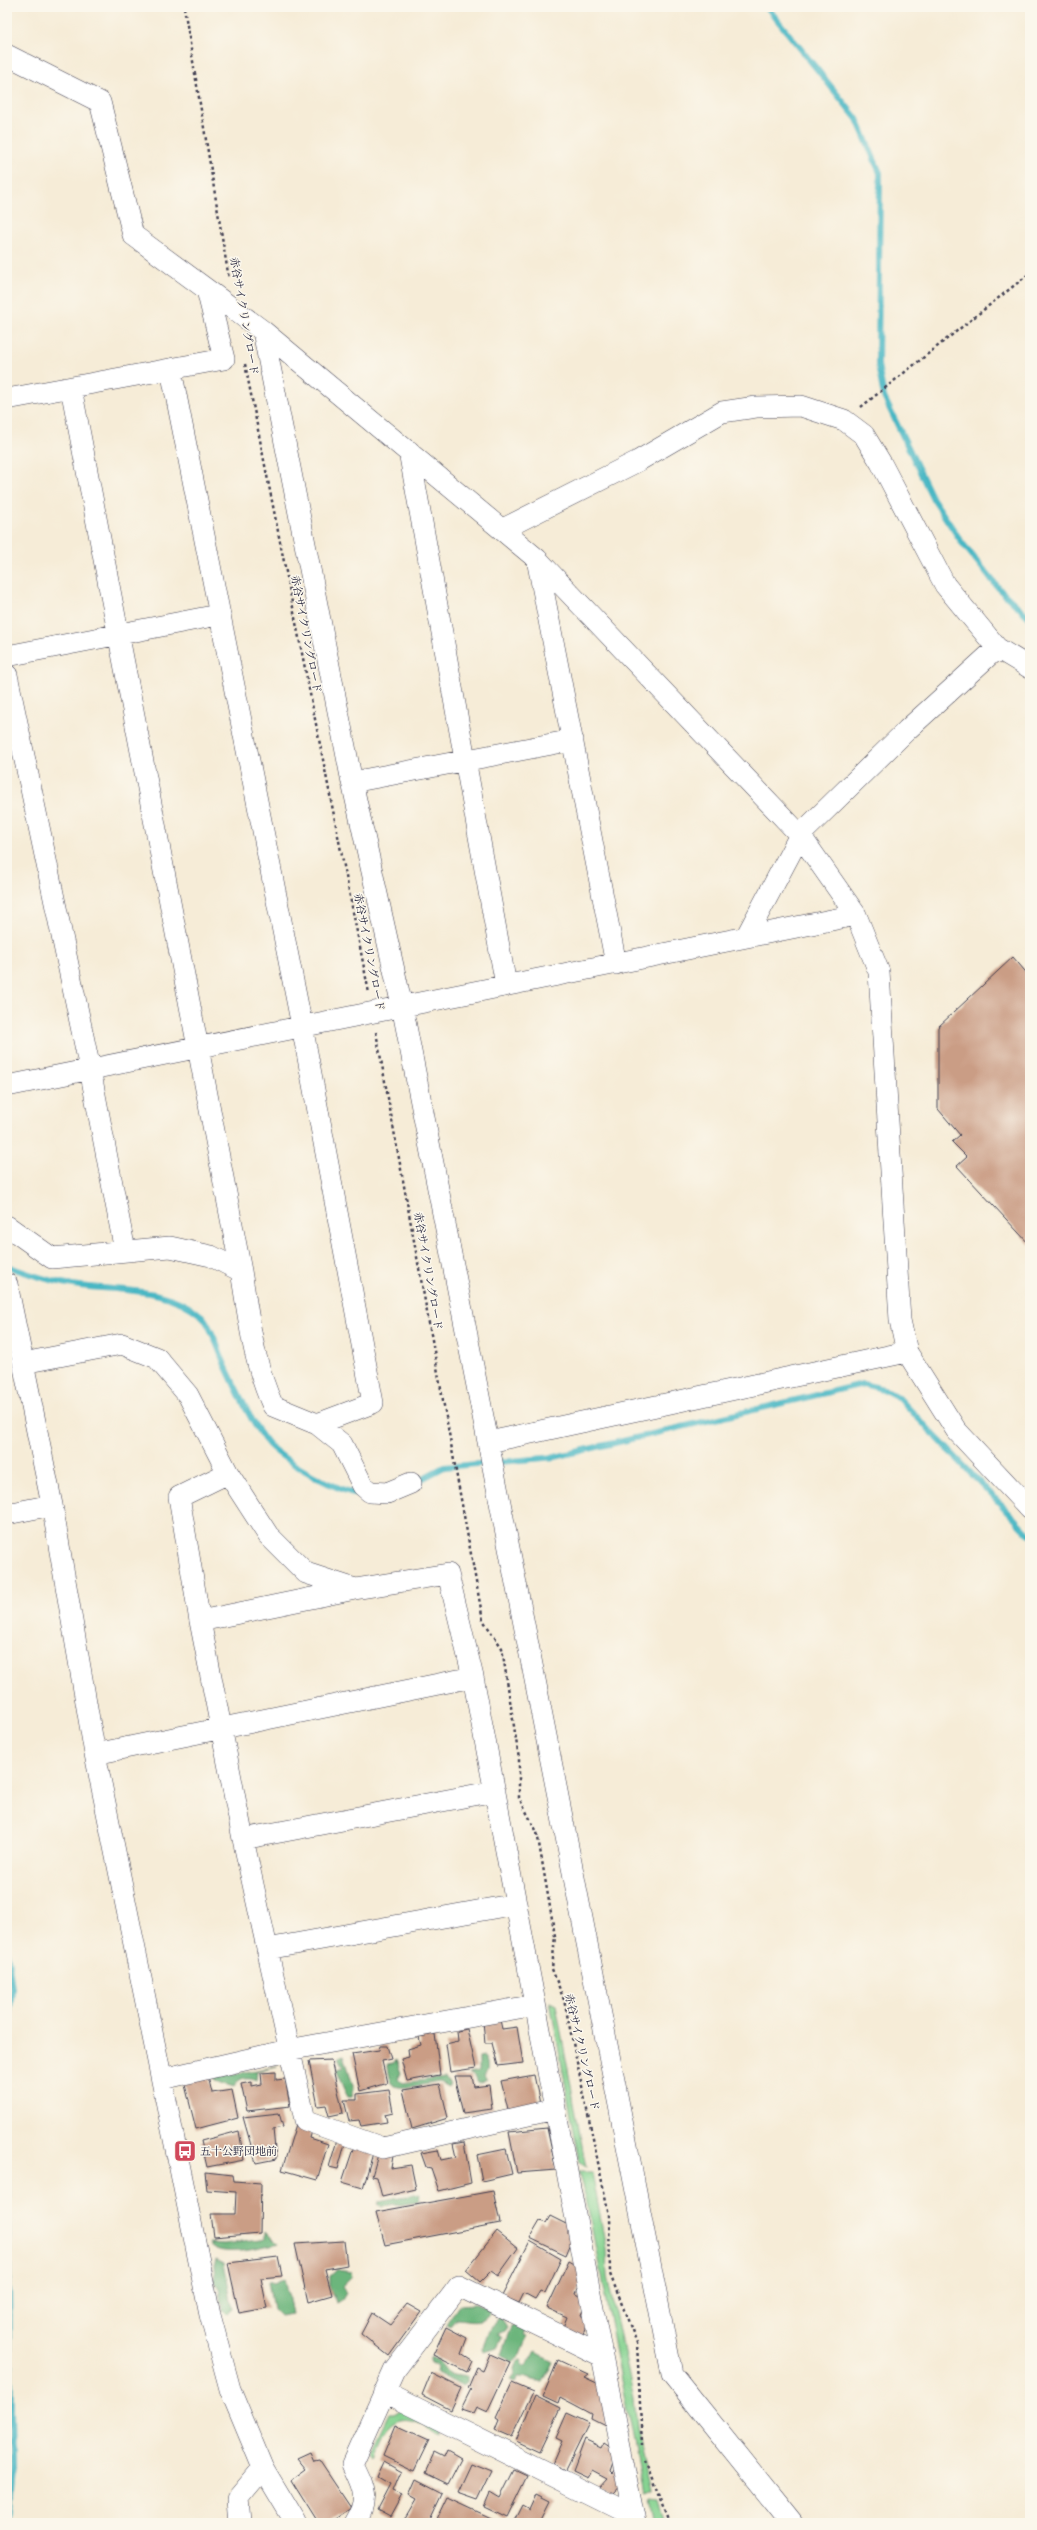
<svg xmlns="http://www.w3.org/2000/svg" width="1037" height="2530" viewBox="0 0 1037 2530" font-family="Alegreya,'Noto Serif JP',serif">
	<rect width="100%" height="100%" fill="#fbf7ec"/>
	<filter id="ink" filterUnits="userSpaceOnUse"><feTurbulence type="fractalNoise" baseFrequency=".025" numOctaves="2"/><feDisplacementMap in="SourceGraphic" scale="8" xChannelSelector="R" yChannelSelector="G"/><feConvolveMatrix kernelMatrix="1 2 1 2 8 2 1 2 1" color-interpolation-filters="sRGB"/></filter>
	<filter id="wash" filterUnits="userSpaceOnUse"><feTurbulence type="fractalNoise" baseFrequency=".012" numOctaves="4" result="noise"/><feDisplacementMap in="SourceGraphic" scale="16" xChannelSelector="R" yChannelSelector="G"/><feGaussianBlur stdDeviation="0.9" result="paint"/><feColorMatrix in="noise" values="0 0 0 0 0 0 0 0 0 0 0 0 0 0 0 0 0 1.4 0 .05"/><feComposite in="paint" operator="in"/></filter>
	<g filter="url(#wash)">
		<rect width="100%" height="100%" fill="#f6ecd7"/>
		<!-- green -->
		<path fill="#86d391" stroke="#547a66" d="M550,2002l6,3 30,162 -6,-4z
			M578,2172h14l14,77 1,28 27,121 5,48 11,44 -7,3 -57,-295z
			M402,2409l39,19 -1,7c-14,-9 -36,-25 -51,-8 -7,6 -11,19 -15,28l-4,-2 19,-39h5z
			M647,2497l9,1 7,25h-11z"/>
		<!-- forest -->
		<path fill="#6cb57b" stroke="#476c5b" d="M344,2055l10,34 -2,8h-4c-5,-9 -9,-18 -10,-28l6,-2 -5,-10z
			M484,2057c5,7 4,12 0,19l3,4 -9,4 -3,-8 -6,-3 10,-2v-13z
			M396,2059l5,14 -3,6 4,4 42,-5 6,6 -2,3 -9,-5c-8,1 -42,9 -46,3 -3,-4 -5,-16 -5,-21l6,-1z
			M277,2067l-20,4 -1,10c-9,-4 -16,-3 -22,6l-19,-6 -2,-4z
			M420,2193v8l-39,5 -4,-2 2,-3z
			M265,2231l13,13c-15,4 -61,15 -69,-1l15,1 37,-4 4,-1z
			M216,2260l8,4c4,15 5,30 9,45l-6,5 -4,-4 -3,-22 -5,-6 -1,-16z
			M337,2270l14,2 1,5 -10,10 4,6 -4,7 -6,3 -6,-13v-14z
			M285,2278l7,36 -12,2 -7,-7 -5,-28 6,2z
			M477,2304l13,6c-7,15 -19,10 -33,9l-6,7 -4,-2 12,-19z
			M500,2316l7,11 -3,4 -6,3 4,4 -5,10 -12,4 -2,-3c5,-10 7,-26 17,-33z
			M517,2324l9,6 -2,5 3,1 -7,18 -8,8 -11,-7 10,-29z
			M536,2352l17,9 -10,20c-9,1 -17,-5 -25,-4l-3,5 -5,-2 4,-5v-6l3,-8 4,-1 3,6h4z
			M430,2357l10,4c12,17 8,13 28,16v5l-5,4 -26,-14 1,-6 -8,-5z"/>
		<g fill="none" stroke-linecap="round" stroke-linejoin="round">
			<!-- stream -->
			<path stroke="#49b7c4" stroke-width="6" d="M767,7l90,112 23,54 -2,192 6,32 49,102 30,45 38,47 29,27
				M7,1266c24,9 48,17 73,20 41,5 88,1 122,30 8,7 18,37 23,49 10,21 29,64 44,80 18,18 70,48 96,50
				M414,1483l30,-16 111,-10 308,-73 20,5 15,8 132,138
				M7,1952l5,37 -5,47
				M7,2172l5,298 -5,47"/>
		</g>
		<g id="blocks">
			<!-- building -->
			<path fill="#ca9d85" d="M1013,957l17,20v268l-73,-79 10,-9 -15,-15 8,-7 -22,-26v-82z
				M500,2020l2,9 15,-2 6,36 -25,3 -6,-23h-7l-2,-22z
				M467,2029l9,39 -26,4 -4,-28 12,-3 -1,-10z
				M435,2034l5,41 -33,6 -6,-22 8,-2 -1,-8 13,-4 -2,-8z
				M380,2046h7l4,13 -9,2 5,22 -27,8 -8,-37 27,-4z
				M331,2060l12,53 -14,3 -3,-11 -8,1 -9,-45z
				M276,2072v8l9,-1 5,27 -43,5 -6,-27 11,-2v4l10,-2 -1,-11z
				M534,2075l6,29 -32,5 -7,-28z
				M208,2076l4,17 20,-3 6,28 -42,11 -12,-48z
				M454,2076h18l2,11 15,-2 3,24 -29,4z
				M440,2084l8,34 -36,11 -9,-39z
				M389,2090l4,22 -8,2 2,8 -26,4 -2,-6 -10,1 -5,-21h13v-6z
				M279,2113l4,14 -10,2 3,30 -20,4 -13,-46z
				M296,2124l16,7 -2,7 18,6 -11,36 -35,-10z
				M547,2128l9,42 -39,3 -8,-41z
				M239,2131l5,29 -37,7 -6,-26z
				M338,2137l8,3 -8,29 -9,-2z
				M464,2142l7,41 -32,8 -8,-23 -5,-1 -5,-14 17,-3 3,10 15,-3 -3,-13z
				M354,2146l19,7 -10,35 -21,-6z
				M506,2149l6,25 -30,7 -5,-26z
				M379,2151l14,5 -2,12 20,-3 5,24 -34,8 -5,-20 -5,-1z
				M205,2172l28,3 1,6 27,2 -1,50 -46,4 -3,-23h24l1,-22 -29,-2z
				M493,2191l7,32 -115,22 -9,-33z
				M550,2216l22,11 1,11 -7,17 -36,-17 10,-17 6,2z
				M497,2231l21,17 -20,28 -7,-5 -11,11 -14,-12z
				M344,2241l3,24 -22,4 7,26 -24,7 -13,-58z
				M530,2241l31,18 -16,34 -5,-2 -5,8 -11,-6 -5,10 -17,-7z
				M278,2257l4,19 -21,2 6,30 -28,5 -11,-50z
				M569,2261l11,6 1,13 -5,14 11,5 -6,16 9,5 -8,17 -19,-10 4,-10 -20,-9z
				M407,2304l14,8 -32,44 -28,-22 11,-21 18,12z
				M446,2327l21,11 -6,16 11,7 -5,11 -34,-17z
				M490,2354l20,9 -23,49 -11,-5 -3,6 -12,-4 10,-20 -3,-1 9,-21 6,3z
				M558,2360l30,14 -4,3 17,8 10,44 -20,-10 1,-5 -32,-17 -2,6 -15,-7z
				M431,2373l30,15 -10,22 -29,-15z
				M512,2383l21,9 -22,45 -16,-7 4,-10 -3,-2z
				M535,2395l26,13 -21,44 -24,-11z
				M567,2413l22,10 -23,47 -14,-6 10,-23 -6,-3z
				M396,2425l33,15 -15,31 -31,-15z
				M585,2439l17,8 2,-4 13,9 -7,20 2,2 7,-9 4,18 -10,11 -14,-6 8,-9 -15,-8 -4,7 -15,-7z
				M447,2451l14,8 -13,25 -23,-11 9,-20 10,5z
				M310,2452l4,9 5,-1 32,48 -22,15h-11l-27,-43 15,-11 -9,-11z
				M383,2462l18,10 -8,19 9,4 -12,22 -13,-7 13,-25 -14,-8z
				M471,2464l20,8 -13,27 -20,-7z
				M514,2470l13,6 -20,41 -23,-11 6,-14 10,6z
				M416,2479l27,14 -14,30h-27l14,-24 -7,-4z
				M536,2494l14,7 -11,22h-26l9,-18 7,4z
				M448,2498l54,25h-60l-5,-2z"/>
		</g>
	</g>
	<g filter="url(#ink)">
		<use href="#blocks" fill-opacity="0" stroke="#424052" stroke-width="1"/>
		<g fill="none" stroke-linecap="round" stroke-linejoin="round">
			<!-- minor casing -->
			<g stroke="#424052" stroke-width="22">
				<path id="minor" d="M7,55l93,47 33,133 130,96 274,228 263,276 56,80 23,57 21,348 7,32 49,78 74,79
					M263,331l89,451 50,224 270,1368 120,149
					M71,388l170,883
					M7,399l217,-40 -17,-69
					M409,451l97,534
					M503,529l135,-68 84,-49 34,-5 45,-1 43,14 20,15 17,28 64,122 52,63 33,20
					M537,559l79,405
					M7,656l211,-41
					M7,675l83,394 35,182
					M352,782l221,-42
					M746,937l54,-102 107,-105 90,-82
					M7,1086l849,-171
					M7,1226l45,32 118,-11 41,9 30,15c8,47 12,92 32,135l44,18 56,-21 -71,-377 -131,-656
					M7,1284l45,221 43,249 115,561 20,74 33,79 33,55
					M23,1363l99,-19 35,14 31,37 40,78 40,62 38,38 49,16 93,-15 25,103 129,679 33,167
					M317,1424l25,20 21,42 7,6 17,1 24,-10
					M489,1442l418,-90
					M228,1473l-49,24 21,124 43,218 62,281 78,28 172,-39
					M7,1514l45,-9
					M200,1621l155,-32
					M95,1754l378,-77
					M243,1839l252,-48
					M267,1949l249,-45
					M162,2079l126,-29 247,-45
					M384,2392l250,124
					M240,2523l-2,-25 25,-30
					M355,2523c15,-25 8,-36 -3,-59l42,-93 65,-85 143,70"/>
			</g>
			<!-- path -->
			<path stroke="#424052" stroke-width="2.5" stroke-dasharray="3 3" stroke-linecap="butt" d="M184,7l45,272
				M245,364l124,629
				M861,407l169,-134
				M376,1032l107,588 19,28 17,111v39l18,34 18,104 -3,33 12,31 45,215 1,59 27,69 5,102
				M645,2460l24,63"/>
			<!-- minor -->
			<use href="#minor" stroke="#fff" stroke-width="21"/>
		</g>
	</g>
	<!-- icons -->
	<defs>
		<g id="bus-square" transform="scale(1.15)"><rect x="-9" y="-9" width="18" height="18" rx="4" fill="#d1495b" stroke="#fbf7ec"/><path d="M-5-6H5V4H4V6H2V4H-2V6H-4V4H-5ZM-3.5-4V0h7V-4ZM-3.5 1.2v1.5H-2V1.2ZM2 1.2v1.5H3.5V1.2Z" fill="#fff"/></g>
	</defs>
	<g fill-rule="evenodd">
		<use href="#bus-square" x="185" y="2151"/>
	</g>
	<g text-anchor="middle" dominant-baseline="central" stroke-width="3" stroke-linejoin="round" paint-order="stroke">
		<!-- street labels -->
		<g font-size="11" fill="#22223b" stroke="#fbf7ec">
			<text transform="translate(244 316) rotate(80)">赤谷サイクリングロード</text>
			<text transform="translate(306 634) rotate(79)">赤谷サイクリングロード</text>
			<text transform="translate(369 952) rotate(79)">赤谷サイクリングロード</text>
			<text transform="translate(428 1271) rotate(80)">赤谷サイクリングロード</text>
			<text transform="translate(582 2052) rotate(77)">赤谷サイクリングロード</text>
		</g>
		<!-- poi labels -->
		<g font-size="11" fill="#22223b" stroke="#fbf7ec" text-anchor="start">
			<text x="200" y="2151">五十公野団地前</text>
		</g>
	</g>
	<!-- margin -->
	<rect width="1037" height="2530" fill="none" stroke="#fbf7ec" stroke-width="24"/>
</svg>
